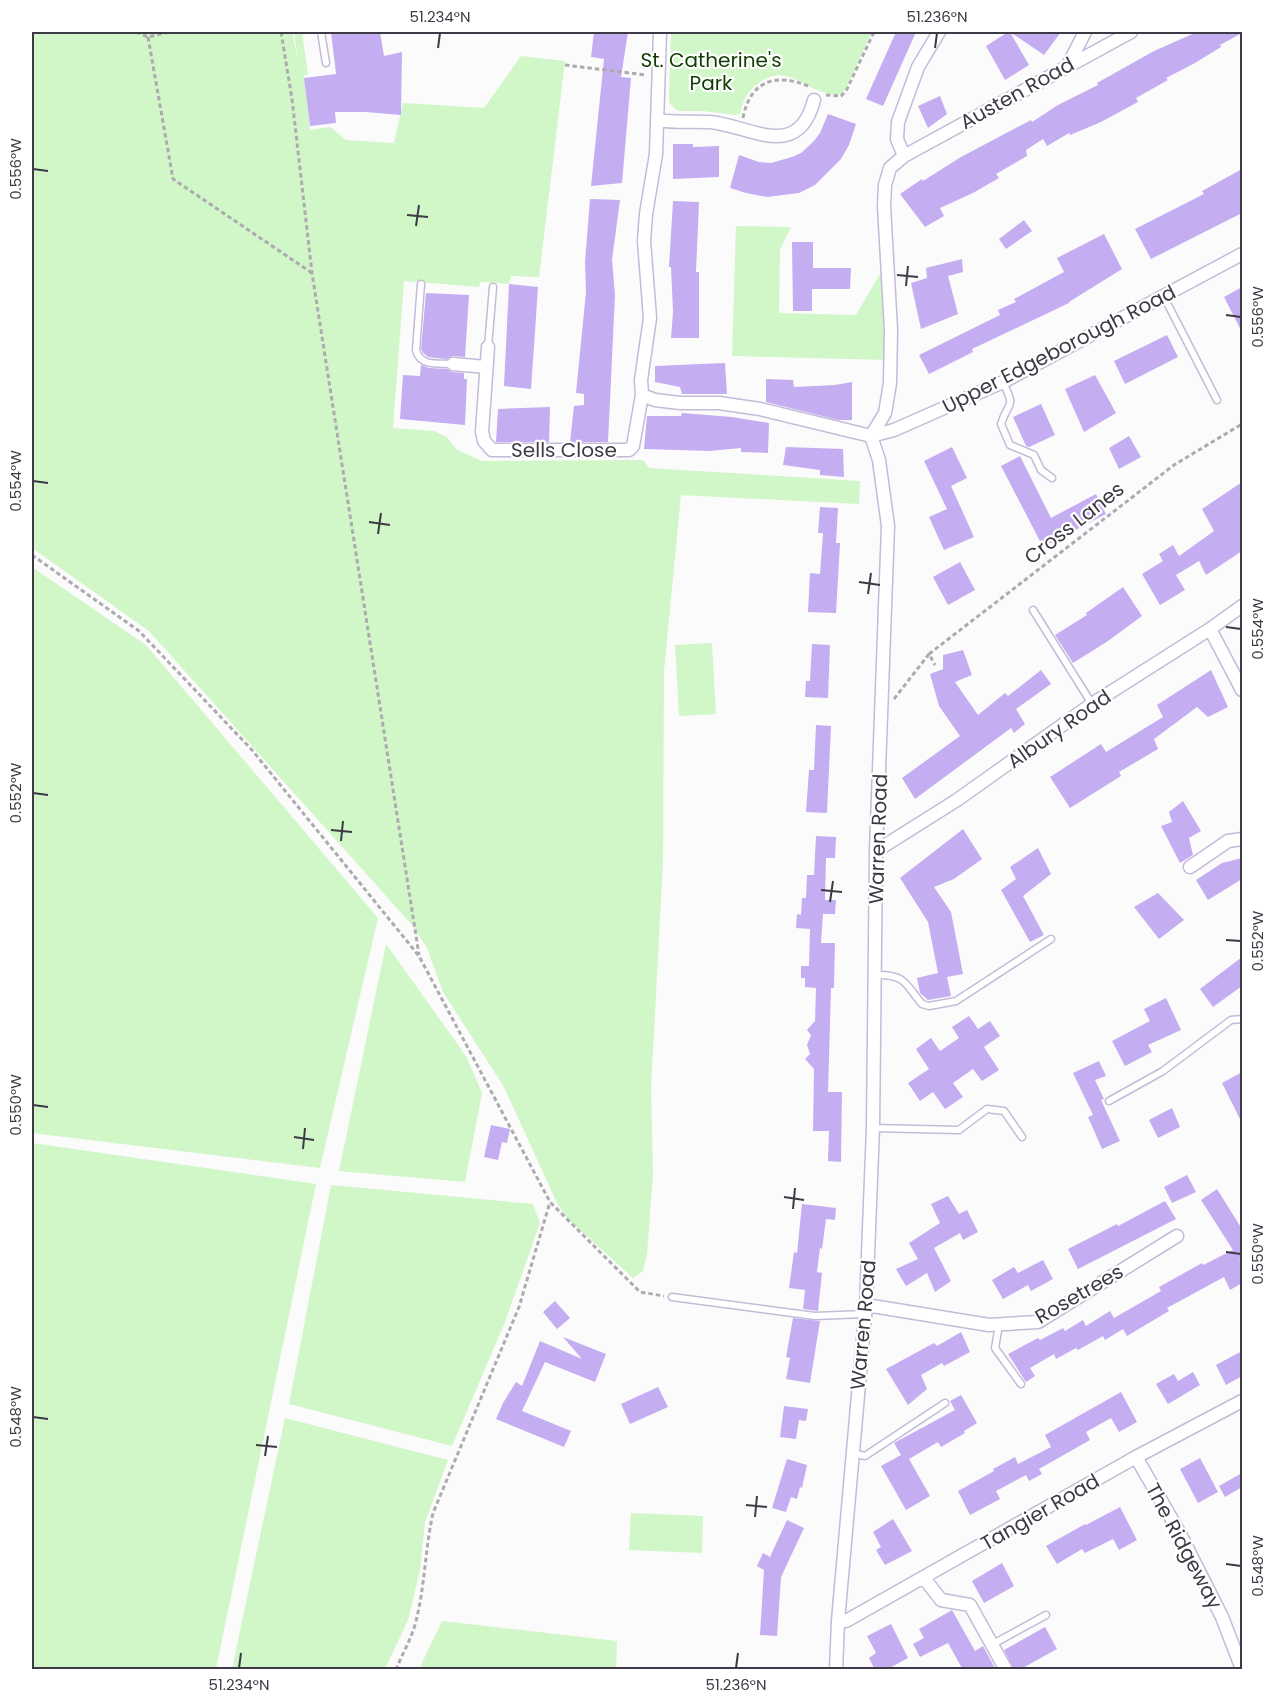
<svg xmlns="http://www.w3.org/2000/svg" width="1274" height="1701" viewBox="0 0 1274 1701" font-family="Poppins,sans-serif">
	<rect width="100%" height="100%" fill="#fbfbfb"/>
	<!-- green -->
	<path fill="#d1f6c7" d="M32,32h260l6,29 -4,-29h8l6,43h-4l6,55 20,-3 16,13 48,3 9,-40 81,5 37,-52 44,5 -26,216 -28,-1 -2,8 -29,-2 -1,5 -75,-6 -11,147 41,3 13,6 10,13 25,11 161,-1 6,8 211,13 -1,23 -178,-9 -17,176 -1,191 -12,226 2,87 -6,79 -4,17 -10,7 -66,-60 -10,-15 -53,-116 -61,-95 -16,-44 -15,-23 -263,-294 -117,-83z
		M671,32h201l-26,56 -5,6c-30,5 -50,-34 -81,-12 -12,9 -17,17 -20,32l-5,1 -32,-4h-25l-7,-6 -2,-5z
		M736,226l55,1 -11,23 -1,63 77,2 31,-53 3,98 -158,-4z
		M32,567l114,78 232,273 -58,250 -288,-35z
		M712,643l4,71 -37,2 -4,-71z
		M386,944l80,112 16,37 -17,89 -126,-11z
		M32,1143l284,41 -100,485h-184z
		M331,1185l202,19 7,19 -35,99 -53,124 -163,-42z
		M285,1418l163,42 -23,62 -5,48 -12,50 -23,49h-153z
		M631,1513l72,3 -1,37 -73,-3z
		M442,1621l175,20 -1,28h-197z"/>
	<!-- building -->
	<path fill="#c5adf1" d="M331,32h49l4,24 18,-4 -1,63 -36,-3h-30l1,11 -26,3 -6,-48 32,-4z
		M594,32h34l-7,45 10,1 -9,105 -31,3 13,-127 -13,-2z
		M896,32h20l-33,74 -17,-7z
		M1008,32h53l-17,23 -34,-23 19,33 -24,15 -19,-34z
		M1197,32h45v1l-22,12 1,2 -26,16 -29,15 2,2 -32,18 2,4 -37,20 -31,13 -1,-2 -22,13 -4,-7 -17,11 1,6 -31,18 3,4 -26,15 -33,15 4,8 -19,11 -25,-33 22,-15 1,2 38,-24 70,-37 1,2 26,-17 40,-20 -1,-2 57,-32z
		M940,96l7,18 -19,14 -10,-22z
		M828,114l28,10 -7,21 -8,14 -26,26 -16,8 -32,4 -21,-4 -16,-5 9,-33 20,7 12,1 21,-6 9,-4 13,-12 6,-8z
		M673,144h20v3l26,-1v31l-46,2z
		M1242,169v44l-91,46 -16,-30 69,-35 -2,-3z
		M590,199l30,1 -8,60 3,35 -7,147h-38l4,-36 10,-1v-11l-8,-1 10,-101 -1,-30z
		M673,201l26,1 -3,70h3v66h-28l2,-26 -2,-45h-2z
		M1024,220l8,11 -26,18 -7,-10z
		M1104,234l18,35 -53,33v1l-97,46 1,3 -44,22 -10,-19 81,-40 -2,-5 18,-8 -2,-3 50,-27 -7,-14z
		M792,242h21v26h38l-1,21h-38v22h-19z
		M962,259l1,13 -15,4 10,38 -37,15 -10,-46 16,-5 -1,-10z
		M509,284l29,3 -7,102 -27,-3z
		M1242,287v45l-18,-35z
		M426,293l43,2 -4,62 -12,-1 -6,3 -11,-1 -8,-1 -5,-4 -2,-4z
		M1167,335l11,22 -53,27 -11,-23z
		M725,363l2,31h-45l-2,-7 -25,-5v-16z
		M421,365l8,3 18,1 5,3 12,1v6h3l-2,46 -65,-6 3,-44 17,1z
		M1095,375l21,38 -32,19 -19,-43z
		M766,379l27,1 1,7 41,-2 17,-3v38h-14l-72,-18z
		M1041,404l14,31 -26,12 -3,-1 -13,-29z
		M550,407l-1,35h-53l2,-33z
		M682,413l50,4 37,6 -1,30 -27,-1v-4l-32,3 -65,-2 3,-33h34z
		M1129,436l12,21 -22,12 -10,-21z
		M786,447l57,2 1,28 -24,-2v-5l-37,-5z
		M952,447l15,31 -16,8 23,51 -30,13 -15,-33 18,-8 -23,-48z
		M1020,456l31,62 45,-24 10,20 -63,33 -42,-81z
		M1242,482v69l-36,24 -7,-14 -23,14 9,15 -25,15 -18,-31 21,-13 -4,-7 14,-9 6,11 35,-25 -12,-22z
		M820,507l18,1 -2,35h4l-4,70 -28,-1 2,-39 10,1 3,-41h-5z
		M960,562l15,28 -27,15 -15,-28z
		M1123,587l19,29 -34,25 -35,22 -18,-28 32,-20 -1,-2z
		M812,644l18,1 -2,53 -23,-1 1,-16h4z
		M963,650l9,25 -17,7 23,33 27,-22 3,3 33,-26 10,14 -35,25 9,15 -11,9 -3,-5 -96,71 -13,-21 58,-42 -21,-30 -9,-32 13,-5v-14z
		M1211,670l17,37 -20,10 -11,-10 -43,32 4,10 -39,23 2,4 -51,32 -20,-31 51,-33 5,8 57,-35 -6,-12z
		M816,725l15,1 -4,87 -21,-1 3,-42h5z
		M1183,801l18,30 -12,7 4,17 -13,8 -19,-37 11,-4 -3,-10z
		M963,829l19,30 -28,20 -20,8 17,25 12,62 -16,3 4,19 -23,4 -8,-7 -3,-15 21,-5 -10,-51 -28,-44z
		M816,836l20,1 -1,21h-9l-1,42h11l-1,14h-12l-2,29h14l-1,45h-3l-3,104h14l-1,70 -13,-1 1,-30h-16l1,-62 -9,-10 5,-5 -3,-9 4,-10 -4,-5 8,-9 1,-33 -11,-1v-9h-4v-12h8l1,-37 -14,-1 1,-14 4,1 1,-17h4l1,-23h7z
		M1038,848l13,26 -28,22 21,39 -14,7 -29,-52 15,-11 -6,-12z
		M1242,858v21l-34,21 -12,-20 26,-17z
		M1158,893l26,27 -25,19 -25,-32z
		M1242,957v29l-29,21 -13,-18z
		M1166,998l15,32 -33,15 4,7 -27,14 -13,-25 38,-20 -6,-12z
		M969,1016l9,13 12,-8 10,15 -16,11 15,23 -17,11 -9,-12 -20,14 10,14 -18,12 -12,-17 -13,9 -12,-18 21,-14 -13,-20 15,-11 9,13 19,-13 -7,-11z
		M1099,1061l7,15 -11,4 9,19 -3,1 19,41 -18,8 -14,-32 5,-2 -20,-42z
		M1242,1072v51l-20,-40z
		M1172,1108l8,19 -22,11 -9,-18z
		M491,1125l19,4 -3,14 -5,-1 -4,18 -14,-3z
		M1187,1175l9,17 -24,11 -8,-16z
		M1217,1189l25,40v37l-4,-8 4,10v15l-12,7 -6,-13 -57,31 2,3 -42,25 -4,-7 -18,11 -2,-4 -25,14 -2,-2 -20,11 -2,-5 -24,14 5,8 -9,6 -18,-28 30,-16 2,2 23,-12 2,3 18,-11 3,6 24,-15 4,7 47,-27 -2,-4 43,-24 1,2 30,-15 -32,-50z
		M948,1196l11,18 8,-4 11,22 -15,8 -3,-7 -26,15 17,33 -16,11 -8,-19 -21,13 -10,-17 22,-10 -9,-16 31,-20 -9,-19z
		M1165,1201l11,18 -98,50 -10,-20 49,-25 1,2z
		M802,1204l34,4 -1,12 -9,-1 -4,30 -2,-1 -3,24 5,1 -4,38 -15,-2 2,-19 -16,-2 5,-36 3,1z
		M1043,1260l10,19 -22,12 -3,-6 -25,14 -11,-19 22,-13 4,6z
		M555,1301l15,17 -13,11 -14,-17z
		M793,1318l27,3 -10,62 -24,-4 4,-21 -4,-1z
		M961,1332l9,20 -26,14 -2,-3 -21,12 6,14 -19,16 -22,-36 48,-26 3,3z
		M563,1337l43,17 -11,28 -50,-20 -23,49 49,20 -7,16 -68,-28 7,-16 13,-21 6,4 18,-45 42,18z
		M1242,1351v25l-16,9 -10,-20z
		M1193,1372l7,13 -32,19 -12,-20 18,-10 4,7z
		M658,1387l10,20 -38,17 -9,-20z
		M1121,1392l16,30 -18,10 -8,-14 -25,14 4,8 -51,29 3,5 -13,7 -3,-6 -30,16 4,8 -30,16 -12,-24 36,-20 -1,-2 22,-12 3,7 33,-17 -6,-12z
		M961,1395l16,28 -13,8 1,2 -24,14 -3,-5 -29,17 21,37 -24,14 -25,-44 20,-11 -7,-12 61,-33 -5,-9z
		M784,1406l24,3 -2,12 -7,-1 -3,19 -16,-2z
		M1200,1458l18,34 -20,11 -18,-34z
		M787,1459l20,6 -5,23 -2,-1 -3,12 -6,-2 -5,15 -14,-4z
		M1242,1473v14l-17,10 -6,-11z
		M1120,1507l17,33 -18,10 -6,-11 -28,14 -3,-4 -25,15 -11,-18 39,-22 1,1z
		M893,1519l19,32 -27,14 -9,-15 5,-3 -8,-15z
		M787,1520l17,8 -23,49 -4,59 -17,-1 4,-65 -7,-4 6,-13 7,4z
		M1002,1563l12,23 -30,17 -12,-22z
		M952,1610l23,41 8,-5 13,24h-33l-15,-27 -28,14 -7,-13 11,-6 -5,-9z
		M891,1624l17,34 -22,12h-11l-6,-12 7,-5 -9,-17z
		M1045,1627l12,22 -38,21h-5l-10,-20z"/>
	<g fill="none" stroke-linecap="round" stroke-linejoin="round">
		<!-- lane casing -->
		<g stroke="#c4bbd8" stroke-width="9">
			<path id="lane" d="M321,32l5,31
				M421,284l-5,66c4,17 22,13 37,14
				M1164,297l53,103
				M488,347l5,-60
				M1003,382c13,28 6,17 -2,42l9,21 24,10 7,15 11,8
				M1033,610l59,94
				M875,975c31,-1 30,9 47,29l7,2 27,-5 95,-62
				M1109,1101l54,-30 68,-51 11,-1
				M873,1128l86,2 28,-21 17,2 18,26
				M672,1297l143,19 50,-2
				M999,1325l-4,23 26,36
				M852,1453l13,3 80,-53
				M993,1644l53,-29"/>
		</g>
		<!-- street casing -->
		<g stroke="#c4bbd8" stroke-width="15">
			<path id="street" d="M1068,65l17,-33
				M658,120c17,3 34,1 52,2 41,4 88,40 104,-22
				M904,156l-7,-17 1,-17 20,-55 21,-35
				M488,347l-6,85 2,9 8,9h137l4,-4 9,-51 -1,-15 9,-62 -6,-77 2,-27 10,-60 4,-122
				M453,364l33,3
				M642,395l13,5 25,3h39l41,6 111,27 23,-6 109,-48 239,-128
				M1210,629l32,61
				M876,851l81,-51 135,-96 118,-75 32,-23
				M1190,867l38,-26 14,-2
				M866,1305l123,20 49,-3 139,-86
				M1136,1457l42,73 44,87 20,52
				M924,1578l17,22 29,5 36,65
				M838,1621h8l290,-164 106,-56
				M836,1670l2,-49 28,-316 7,-177 3,-277 12,-325 -9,-66 -8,-24 14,-23 5,-30 1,-53 -7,-124 1,-21 5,-17 14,-12 227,-124"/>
		</g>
		<!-- path -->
		<path stroke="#adabaf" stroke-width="3" stroke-dasharray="4.5 3" stroke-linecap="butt" d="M136,32l12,5 21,-5
			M281,32l11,67 20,174 107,682
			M148,37l25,142 139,94
			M565,65l81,10
			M826,95l15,1 5,-5 28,-59
			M743,118c7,-38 34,-46 67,-31
			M32,555l107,76 113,119 167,206 131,246 90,90 24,4
			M929,654l245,-189 68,-41
			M894,699l35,-45 6,11
			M396,1670c6,-16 16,-32 20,-49 9,-35 9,-72 17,-108l86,-206 31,-105"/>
		<!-- lane -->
		<use href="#lane" stroke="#fff" stroke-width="6"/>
		<!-- street -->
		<use href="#street" stroke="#fff" stroke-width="12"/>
	</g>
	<!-- ticks -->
	<path fill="none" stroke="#3e3a45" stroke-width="2" d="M438,48l2,-15M935,48l2,-15M33,169l15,2M407,215l21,2M416,226l3,-21M897,275l21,2M906,286l2,-20M1226,315l15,2M33,481l15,2M369,522l21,3M378,534l3,-21M859,582l21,3M868,594l3,-21M1226,627l15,2M33,793l15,2M331,830l21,2M341,841l2,-20M821,890l21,2M830,902l3,-21M1226,940l15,1M33,1105l15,2M294,1137l20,3M303,1149l2,-21M784,1197l20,3M793,1209l2,-21M1226,1252l15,2M33,1417l15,2M256,1445l21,2M265,1456l3,-20M746,1505l21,2M755,1517l2,-21M1226,1564l15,2M239,1668l2,-15M736,1668l2,-15"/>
	<g text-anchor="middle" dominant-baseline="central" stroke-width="4.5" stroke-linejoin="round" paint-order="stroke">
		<!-- park labels -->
		<g font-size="20" fill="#0f3d00" stroke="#fff">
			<text x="711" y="60">St. Catherine's<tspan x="711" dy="23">Park</tspan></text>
		</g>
		<!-- street labels -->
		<g font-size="20" fill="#3e3a45" stroke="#fff">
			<text transform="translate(1017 93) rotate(-29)">Austen Road</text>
			<text transform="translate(1059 349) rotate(-27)">Upper Edgeborough Road</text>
			<text x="564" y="450">Sells Close</text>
			<text transform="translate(1074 523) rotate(-38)">Cross Lanes</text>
			<text transform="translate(1059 729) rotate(-35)">Albury Road</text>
			<text transform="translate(878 839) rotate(-88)">Warren Road</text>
			<text transform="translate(1079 1294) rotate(-30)">Rosetrees</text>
			<text transform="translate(863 1325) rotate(-85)">Warren Road</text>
			<text transform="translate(1040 1512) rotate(-30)">Tangier Road</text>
			<text transform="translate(1184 1546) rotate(62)">The Ridgeway</text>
		</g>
	</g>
	<!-- border -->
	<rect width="1274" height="1701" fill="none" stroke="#ffffff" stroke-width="66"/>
	<rect x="33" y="33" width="1208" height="1635" fill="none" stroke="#3e3a45" stroke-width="2"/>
	<g font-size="15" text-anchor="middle" fill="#3e3a45">
		<text x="440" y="22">51.234°N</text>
		<text x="937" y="22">51.236°N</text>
		<text transform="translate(16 169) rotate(-90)" y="5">0.556°W</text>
		<text transform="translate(1258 317) rotate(-90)" y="5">0.556°W</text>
		<text transform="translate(16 481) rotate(-90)" y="5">0.554°W</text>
		<text transform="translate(1258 629) rotate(-90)" y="5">0.554°W</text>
		<text transform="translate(16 793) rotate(-90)" y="5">0.552°W</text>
		<text transform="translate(1258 941) rotate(-90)" y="5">0.552°W</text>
		<text transform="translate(16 1105) rotate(-90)" y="5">0.550°W</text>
		<text transform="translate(1258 1254) rotate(-90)" y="5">0.550°W</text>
		<text transform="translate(16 1417) rotate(-90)" y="5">0.548°W</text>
		<text transform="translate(1258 1566) rotate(-90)" y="5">0.548°W</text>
		<text x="239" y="1690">51.234°N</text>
		<text x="736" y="1690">51.236°N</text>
	</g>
</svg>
